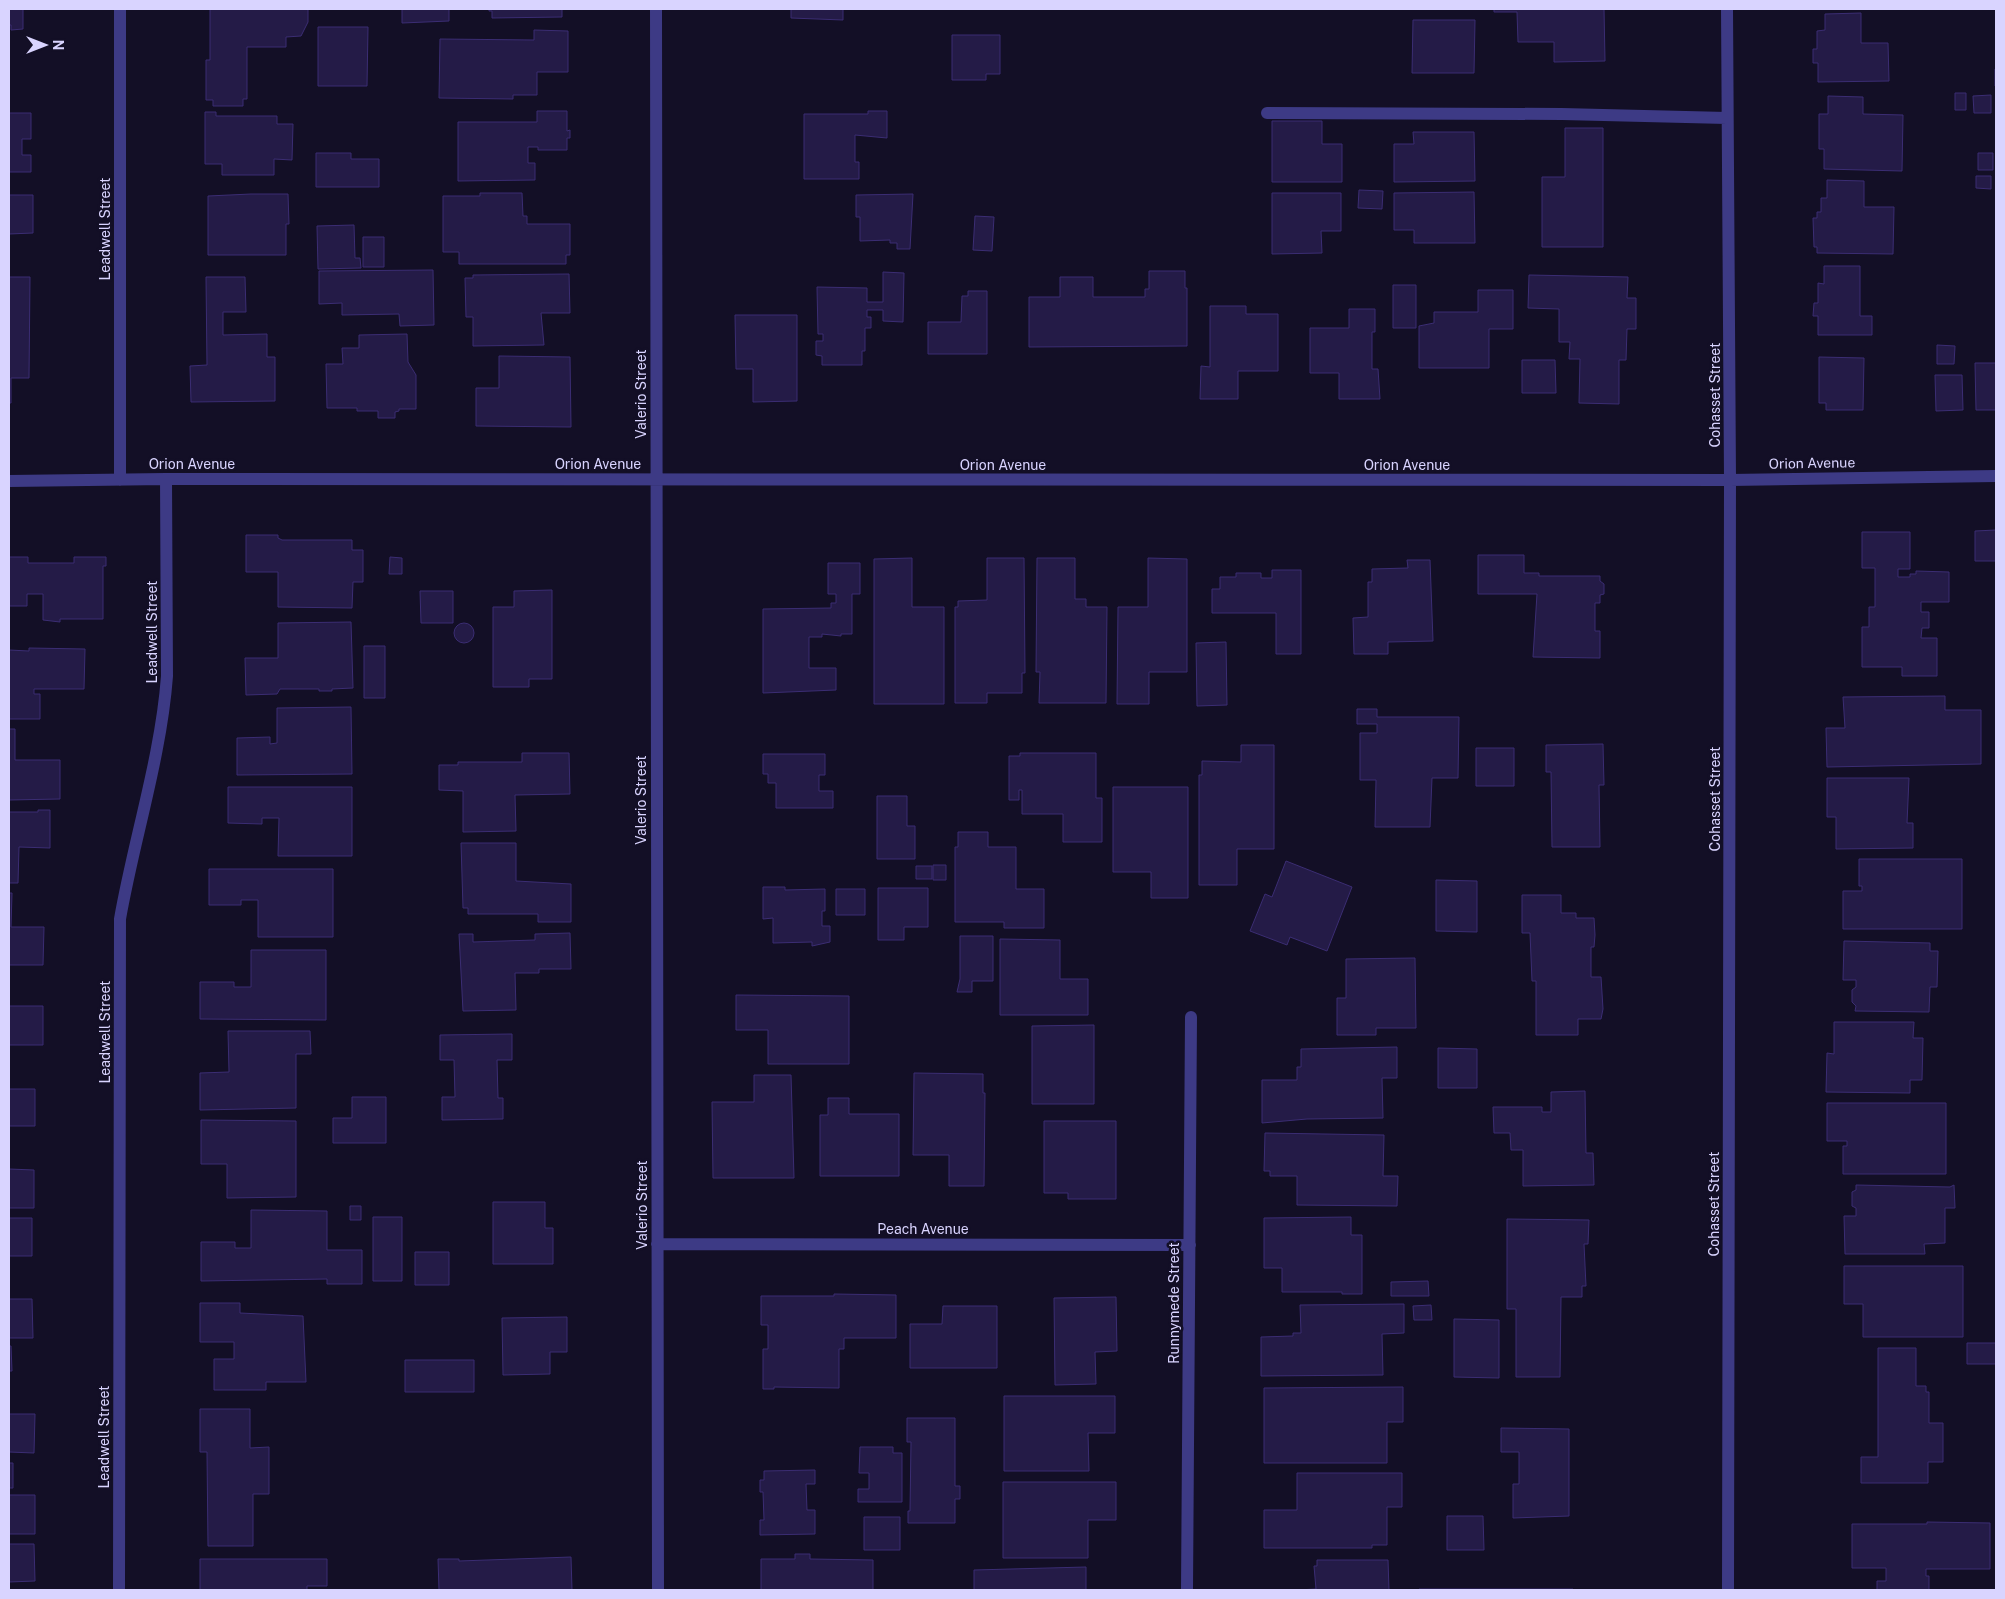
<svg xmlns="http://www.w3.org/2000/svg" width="2005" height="1599" viewBox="0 0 2005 1599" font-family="'Public Sans',sans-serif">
	<rect width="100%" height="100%" fill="#130f26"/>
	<!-- building -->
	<path fill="#241b47" stroke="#3b2d73" d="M9,9h14v20l-12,1v-5h-2z
		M210,9h98v13l-7,14 -15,1v10h-39v52h-4v7h-30v-6h-7v-40h4z
		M402,9h47v12l-47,2z
		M489,9h73v8l-70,1v-7h-3z
		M791,9h52v11l-52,-2z
		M1494,9h110l1,52 -51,1v-20h-36l-1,-30h-23z
		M1861,13v30h27l1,38 -71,1v-19h-5v-14h4v-18l8,-1v-16z
		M1413,20h62l-1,53h-62z
		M318,27h50l-1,59h-49z
		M534,30l34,1v41h-31v23h-24v4l-74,-1 1,-59 94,1z
		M952,35h48v39h-14v6h-34z
		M1995,69h1v17h-1z
		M1955,93h11v17h-11z
		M1991,95v18h-17l-1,-17z
		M1828,96l35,1v17l40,1 -1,56 -78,-2v-20h-5v-35h9z
		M537,111h30v20l3,-1v8h-3v12h-29v-3h-10v16h7v17l-77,1v-59h79z
		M868,111h19v27l-32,-3v27h4v17h-55v-65h64z
		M205,112h11v4h61v8h16l-1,36 -18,-1v16h-52v-11h-17z
		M9,113h22v26h-9v16h9v17h-22z
		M1272,121h50v23h20v38h-70z
		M1565,128h38v119h-61v-70h23z
		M1413,132h61l1,49 -81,1v-38h20z
		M316,153h35v6h28v28h-63z
		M1978,153h15v17h-15z
		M1976,176h15v13l-15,-1z
		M1827,180l37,1v26h30l-1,47 -76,-1v-6h-3l-1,-29h4v-6h4v-14h6z
		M1359,190l24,1 -1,18 -24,-1z
		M1474,192l1,51h-61v-13h-20v-37z
		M480,193h42l1,23h4v8h43v31h-4v9h-107v-12h-16v-56h37z
		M1272,193h69v38h-20l1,22 -50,1z
		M251,194h37l1,30h-3v31h-78v-59z
		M913,194l-3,55h-13v-6h-7v-3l-30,1v-24h-4v-22z
		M9,195h24v38l-24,1z
		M975,216l19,1 -2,34 -19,-1z
		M354,225l1,33h5l1,10 -43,1 -1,-43z
		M363,237h21v30h-21z
		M1824,266h36v50h12v19h-54v-19h-5l1,-13h4v-20l6,1z
		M433,270l1,55 -34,1 -1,-12 -57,1v-12l-23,1v-33z
		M1149,271h36v17h2v58l-158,1v-50h31v-20h33v20h52v-8h4z
		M883,272l21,1 -1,49 -20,-1v-11h-16v7h4v11h-6v23h-3v14h-40v-9l-6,-1v-14h7v-7h-5l-1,-47 50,1v14h16z
		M569,274l1,39h-29l3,32 -71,1v-29h-7l-1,-39h8v-3z
		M1529,275l99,2 -1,21h9v31h-9l-1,31h-7v44l-40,-1 1,-44h-11l1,-17h-11v-33l-31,-1z
		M9,277h21l-1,101h-18v25h-2z
		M206,277h39l1,35h-23v23l44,-1v23h8v44l-84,1 -1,-36 17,-1z
		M1393,285h23v43h-23z
		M1478,290h35v39h-24v39h-70v-42l15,-3v-11h44z
		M968,291h19v63h-59v-32h33l1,-26h6z
		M1210,306h36v8h32v57h-40v28h-38l1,-33 9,1z
		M1349,309h26v23h-3v37h6l2,30h-41v-26h-29v-45h39z
		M735,315h62v86l-44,1v-33h-17z
		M407,334l1,28 8,13v34h-17v2l-4,1v6h-17v-7h-21v-3h-30l-1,-44h17l-1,-16h17v-13z
		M1937,345l18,1 -1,18h-17z
		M499,356l71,1 1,70 -95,-1v-38h23z
		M1819,357l45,1 -1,52h-37v-7h-7z
		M1522,360h33l1,33h-34z
		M1975,363h21v47h-20z
		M1935,375h27l1,35 -27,1z
		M1996,530v31h-21v-30z
		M1862,532h48v37h-12v8h12v-3h6v-3l33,1v30h-28v10h8v16h-7l-1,10h16v38h-35v-9h-40v-40h7v-20h6v-39h-13z
		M246,535h32v3l4,2h70v10h11v32h-10l-1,26 -74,-1v-35h-32z
		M1478,555h46v18h15v3h61v5l4,3v10l-4,1v8h-5v28h5v27l-67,-1 4,-63h-59z
		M9,557h19v6h46v-6h32v9h-3v53h-43v3l-17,-2v-26h-16v12h-18z
		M390,557l12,1v16h-13z
		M912,558v49h32v97h-70v-145z
		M987,558h37l1,115h-3v20h-35v10h-32v-96h3v-6l29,-1z
		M1037,558h38v41h11v8h21l-1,96h-67l1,-31h-4z
		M1148,558l39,1v113h-38v32h-32l1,-97h30z
		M1407,560h23l3,81 -45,1v12h-34l-1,-36 15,-1v-35h4v-13l36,-1z
		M828,563h32v31h-8v40h-11v2l-19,-2v3h-13v31h27v22l-73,3v-84l68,-1v-5h5v-9h-8z
		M1272,570h29v84h-25v-41h-64v-24h8v-12h16v-4h25v5h11z
		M552,590v89h-23v8h-36v-80h21v-16z
		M420,591h33v32h-32z
		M351,622l2,66 -21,1v2h-13v-2h-39l-3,5 -31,1 -1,-37h33v-35z
		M454 633a10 10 0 1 1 20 0a10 10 0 1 1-20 0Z
		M1226,642l1,63 -30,1 -1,-63z
		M364,646h21v52h-21z
		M29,648l56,1 -1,40h-50v5h6v25h-31v-69l20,1z
		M1945,696v14h36v54l-154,3 -1,-39h19l-2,-31z
		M351,707l1,67 -115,1v-37l33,-1v7l7,-1v-35z
		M1357,709h20v8h82l-1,61h-26l-2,49h-55l1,-47h-16v-47h17v-9h-20z
		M9,729h6v31h45v39l-51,1z
		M1603,744l1,41h-5l1,62h-48l-1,-75h-5v-27z
		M1241,745h33v104h-37v36h-38v-110h3v-14l39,1z
		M1476,748h38v38h-38z
		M522,753h47l1,41 -55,1 1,36 -53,1v-41l-24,-1v-25h19v-3h64z
		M1020,753h76v45h6v44h-39v-28h-41v-24h-3v10h-10v-44h11z
		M763,754h62v21h-6v16h14v17h-57v-25h-8v-9h-5z
		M1827,778h82l-2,45h6v25l-77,1v-32h-9z
		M228,787h124v69h-74l1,-38h-17v6l-34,-1z
		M1113,787h75v111h-37v-26h-38z
		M877,796h30v30h8v33h-38z
		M38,810h12v38l-31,-1 -1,36h-9v-71h29z
		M958,832h30v15h28v42h28v39h-40v-6h-49v-75h3z
		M461,843h55v38l55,3v38h-33v-8h-70v-6h-5z
		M1859,859h103v70h-119v-38h19v-5h-3z
		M1286,861l66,26 -25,64 -37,-14 -3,8 -37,-14 15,-37 7,3z
		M933,865h13v15h-13z
		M916,866h16v13h-16z
		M209,869h124v68h-75v-37h-17v5h-32z
		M1436,880l41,1v51l-41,-1z
		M763,887h22v3l40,-1v22h-3v15h8v16l-18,4v-4l-39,1v-25l-10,1z
		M878,888h50v39h-24v13h-26z
		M836,889h29v26h-29z
		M9,893h3l-1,34h33l-1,38h-34z
		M1522,895h39v18h15v5h18l1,17 -1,12h-3v30h10l2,32 -2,10h-23v16h-42v-54h-4l-2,-48h-8z
		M570,933l1,36h-32v4h-24l1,37 -53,1 -4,-77h14v8l62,-2v-6z
		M960,936h33v45h-21v11h-15l3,-13z
		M1000,939l60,1v39h28v36h-88z
		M1844,941l86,2v8h8l-1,36h-7l-1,25 -74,-1 1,-5 -4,-4v-12l4,-3v-7h-13z
		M251,950h75v70l-126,-1v-37h34v5h17z
		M1415,958l1,70h-40v7h-39v-37h9v-39z
		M736,995l113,1v68h-81v-34h-32z
		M9,1006h34v39h-34z
		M1834,1022h80l-1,16h10l-1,42h-12v13l-84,-1 1,-39 7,1z
		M1094,1025v79h-62v-78z
		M228,1031h82l1,23h-15v54l-96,2v-37l29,-1z
		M512,1034v26h-15l1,38h5v21l-61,1v-23h13l-1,-37h-14v-25z
		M1397,1047v31h-15l1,40 -76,1 -45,4v-43h35v-13h4v-18z
		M1438,1048l39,1v39h-39z
		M914,1073l69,1v19h2l-1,93h-35v-31h-36z
		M754,1075h37l3,103h-81l-1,-76h42z
		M9,1089h26v37h-26z
		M1585,1091l1,62h7l1,32 -71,1v-36h-12l-1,-17h-16l-1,-26h49v5h9v-20z
		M352,1097h34v46h-53v-25h19z
		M828,1098h21v16h50v62h-79v-61h8z
		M1827,1103h119v71h-103v-28h4v-5h-20z
		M201,1120l95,1v76l-69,1v-34h-26z
		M1044,1121h72v78h-48v-6h-24z
		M1265,1133l119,2 -1,41h15l-1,30 -100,-1v-29h-27v-5h-6z
		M9,1169l25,1v38h-25z
		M1856,1185l94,2 4,-2 1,23h-10v35l-21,1 1,10h-80l-1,-38h12v-8l-4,-2v-14l4,-2z
		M493,1202h52v26h8v36h-60z
		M350,1206h11v14h-11z
		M251,1210l76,1v39h35v34h-35v-5l-126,2v-39h34v6h16z
		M373,1217h29v64h-29z
		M1351,1217v18h11v59h-20v-2h-60v-24h-18v-50z
		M9,1218h23v38h-23z
		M1507,1219l82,1 -1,24h-4l2,42h-4v11h-21l-1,80h-44v-68h-9z
		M415,1252h34v33h-34z
		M1844,1266h119v71h-100v-33h-19z
		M1428,1281l1,15h-38v-14z
		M834,1294l62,1v43h-52v11h-5v39l-65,-1v2h-11v-40h5v-24h-7v-29h73z
		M1116,1297l1,54 -22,1 1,32 -41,1 -1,-87z
		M9,1299h23l1,39h-24z
		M200,1303h40v10l63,3 3,66h-40v8h-52v-31h20v-17h-34z
		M1404,1304v29l-22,1 1,41 -122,1v-39l32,-1v-3h8l-1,-28z
		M1431,1305l1,15h-18l-1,-14z
		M943,1306h54v62h-87v-44h32z
		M567,1317v35h-17v22l-47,1 -1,-57z
		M1454,1319l45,1v58l-45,-1z
		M1967,1343h29v21h-29z
		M9,1346h2l1,25h-3z
		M1878,1348h38v38h10v6h3v31h14v39h-15v21h-67v-26h17z
		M405,1360h69v32h-69z
		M1403,1387v35h-16v41h-123v-75z
		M1004,1396h111v37h-27l1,38h-85z
		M200,1409h50v39l19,-1v47h-16v52h-45l-1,-94h-7z
		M9,1414h26l-1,39 -25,-1z
		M907,1418h48v68h5v13h-5v24h-47v-12h2l1,-69h-4z
		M1501,1428l68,1v87l-56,2v-34h6v-32h-18z
		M860,1447h33v6h9v49h-44v-13h11v-16h-10z
		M9,1463h4v25h-4z
		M815,1470v14h-9l1,26h8v24l-55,1v-15h4l-1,-28h-3v-12h4v-9z
		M1297,1473h105v34h-15v38h-15v3h-108v-38h33z
		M1003,1482h113v38h-28v38h-85z
		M9,1495h26v39h-26z
		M1447,1516h36l1,34h-37z
		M864,1517h36v33h-36z
		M1927,1522l63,1v46h-64v7h3v14h-52v-9h9v-13h-34v-44h75z
		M9,1544h25l1,37 -26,1z
		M795,1554h15v5l63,1v30h-112v-31h34z
		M571,1557l1,33h-133l-1,-31h21v2z
		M200,1559h127v27h-20v4h-107z
		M1317,1560h71l1,30h-92l19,-1 -2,-23h3z
		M1086,1567v23h-112v-20z
		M1419,1589h154v1h-154z"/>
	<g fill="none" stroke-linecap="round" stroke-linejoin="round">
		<!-- minor -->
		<path stroke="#3d3a85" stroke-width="12" d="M120,9v471
			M656,9l2,1581
			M1727,9l3,471 -2,1110
			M1267,113l295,1 165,4
			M9,481l157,-2 1564,1 266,-4
			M657,1244l533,1
			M119,1590l1,-671c14,-80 41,-162 47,-243l-1,-197
			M1187,1590l4,-573"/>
	</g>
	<g text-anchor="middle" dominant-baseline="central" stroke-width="5" stroke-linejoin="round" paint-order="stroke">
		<!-- street labels -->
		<g font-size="14" fill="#d9d4ff" stroke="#130f26">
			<text transform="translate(105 229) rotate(-90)">Leadwell Street</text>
			<text transform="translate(641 394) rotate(-90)">Valerio Street</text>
			<text transform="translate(1715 395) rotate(-90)">Cohasset Street</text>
			<text transform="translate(1812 463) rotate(-1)">Orion Avenue</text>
			<text x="192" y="464">Orion Avenue</text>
			<text x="598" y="464">Orion Avenue</text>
			<text x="1003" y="465">Orion Avenue</text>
			<text x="1407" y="465">Orion Avenue</text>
			<text transform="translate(152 632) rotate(-90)">Leadwell Street</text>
			<text transform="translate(1715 799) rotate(-90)">Cohasset Street</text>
			<text transform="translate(641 800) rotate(-90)">Valerio Street</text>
			<text transform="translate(105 1032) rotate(-90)">Leadwell Street</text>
			<text transform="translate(1714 1204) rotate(-90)">Cohasset Street</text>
			<text transform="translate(642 1205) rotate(-90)">Valerio Street</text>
			<text x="923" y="1229">Peach Avenue</text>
			<text transform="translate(1174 1303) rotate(-90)">Runnymede Street</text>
			<text transform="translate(104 1437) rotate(-90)">Leadwell Street</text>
		</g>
	</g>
	<!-- border -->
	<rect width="2005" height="1599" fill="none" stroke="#d9d4ff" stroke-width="20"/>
	<!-- north arrow -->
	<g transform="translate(45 45) rotate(90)" stroke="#130f26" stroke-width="4" paint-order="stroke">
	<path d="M0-4L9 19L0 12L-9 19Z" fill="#d9d4ff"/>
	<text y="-8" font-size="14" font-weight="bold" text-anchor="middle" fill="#d9d4ff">N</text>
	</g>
</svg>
